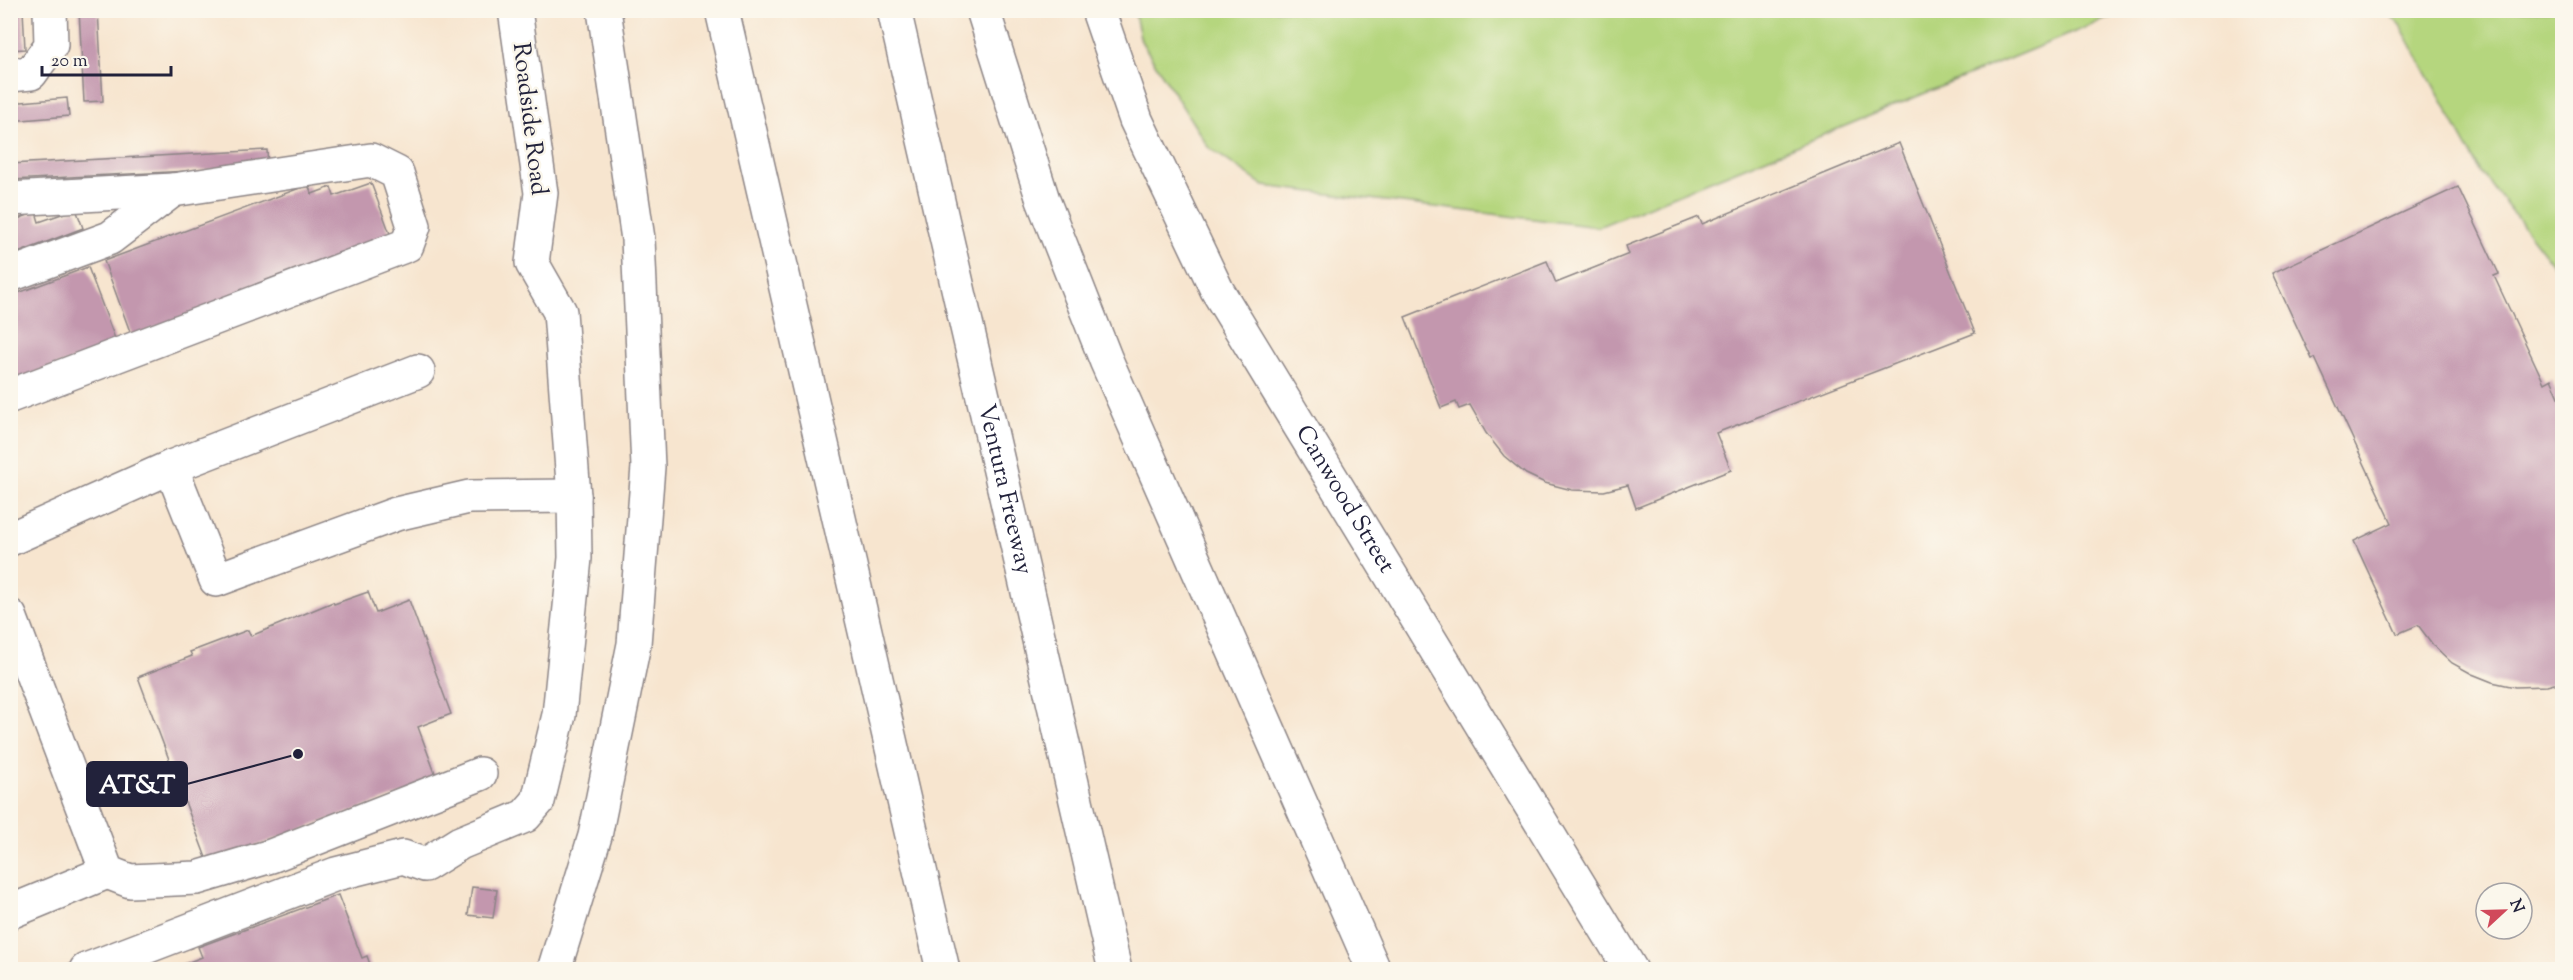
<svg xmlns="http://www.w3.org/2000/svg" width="2573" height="980" viewBox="0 0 2573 980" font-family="'Sorts Mill Goudy',serif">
	<rect width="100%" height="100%" fill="#fbf7ec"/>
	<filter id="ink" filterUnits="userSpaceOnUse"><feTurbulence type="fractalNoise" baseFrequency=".0167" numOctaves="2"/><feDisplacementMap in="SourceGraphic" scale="12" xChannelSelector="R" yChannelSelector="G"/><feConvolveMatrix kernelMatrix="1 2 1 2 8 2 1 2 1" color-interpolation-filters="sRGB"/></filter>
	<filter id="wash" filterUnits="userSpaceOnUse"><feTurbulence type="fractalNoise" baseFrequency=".008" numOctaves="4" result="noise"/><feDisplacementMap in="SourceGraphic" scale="24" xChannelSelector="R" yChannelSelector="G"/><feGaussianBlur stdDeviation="1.35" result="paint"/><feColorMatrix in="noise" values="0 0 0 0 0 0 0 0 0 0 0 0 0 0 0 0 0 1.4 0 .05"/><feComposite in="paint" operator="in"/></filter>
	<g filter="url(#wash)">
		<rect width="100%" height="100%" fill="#f7e5cf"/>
		<!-- green -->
		<path fill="#b5d67e" stroke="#6c7c5c" stroke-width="1.5" d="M1134,11v-1l992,1 -528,216 -334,-41 -56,-39 -67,-106z
			M2386,11h176v265l-81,-104 -81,-147z"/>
		<g id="blocks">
			<!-- building -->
			<path fill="#c397ae" d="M10,10h13l2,39 -15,1z
				M79,10h19l5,91 -19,1z
				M67,98l2,18 -59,5v-18z
				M1899,143l76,190 -259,100 15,37 -95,38 -8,-23 -24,6 -32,-1 -27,-7 -19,-9 -22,-18 -18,-23 -16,-28 -11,4 -3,-7 -15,6 -36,-91 142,-56 9,22 73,-29 -3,-8 73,-29 3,7z
				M267,150l1,17 -258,13v-16z
				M371,183l21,56 -260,98 -28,-76 204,-76 4,9 19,-7 3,9z
				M2458,187l41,87 -5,2 50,107 7,-4 11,25v278l-15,4 -32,1 -23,-5 -20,-8 -20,-11 -19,-18 -15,-20 -21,9 -43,-93 38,-18 -77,-165 -3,1 -40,-86z
				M76,209l7,19 -73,28v-34l26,-10 3,10z
				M88,267l29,77 -107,39v-87z
				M368,592l8,21 33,-13 42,114 -33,13 20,54 -230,82 -70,-186 54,-21 -2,-4 58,-22 3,6 82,-34 1,2z
				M472,887l25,3 -4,28 -25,-3z
				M338,895l24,63 5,-2 5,14h-203l33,-13 -4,-10z"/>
		</g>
	</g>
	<g filter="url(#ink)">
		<use href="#blocks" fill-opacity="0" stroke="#8c8485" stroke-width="1.5"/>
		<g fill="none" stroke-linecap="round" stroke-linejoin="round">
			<!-- minor casing -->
			<g stroke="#8c8485" stroke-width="36">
				<g id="minor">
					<path id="s1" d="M1098,10l38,110 81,170 414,680"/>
					<path d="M10,75l21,-2 20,-28 -1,-35"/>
					<path d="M10,199l163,-9 198,-30 26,13 17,53 -7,19 -397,151"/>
					<path d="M10,275l100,-37 63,-48"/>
					<path d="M171,467l247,-96"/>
					<path d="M10,539l161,-72 45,113 180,-66 73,-17 105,-1"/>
					<path d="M10,616l97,256 23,9 67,-3 74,-22 209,-82"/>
					<path d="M10,912l97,-40"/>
					<path d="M86,970l250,-96 67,-17 22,8 35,-22 65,-27 13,-15 21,-86 16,-157 -1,-62 -14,-184 -28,-49 9,-70 -26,-183"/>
				</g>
			</g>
			<!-- highway casing -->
			<g stroke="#8c8485" stroke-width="36">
				<g id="highway">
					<path d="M722,10l221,960"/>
					<path id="s2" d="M894,10l221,960"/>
					<path d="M983,10l60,190 63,160 268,610"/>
					<path d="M554,970l41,-134 39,-192 14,-177 -10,-228 -34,-229"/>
				</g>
			</g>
			<!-- minor -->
			<use href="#minor" stroke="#fff" stroke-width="33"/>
			<!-- highway -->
			<use href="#highway" stroke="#fff" stroke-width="33"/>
		</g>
	</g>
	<g text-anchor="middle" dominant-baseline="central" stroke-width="5" stroke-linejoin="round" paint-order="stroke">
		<!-- street labels -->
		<g font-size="24" fill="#22223b" stroke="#fbf7ec">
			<text transform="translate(529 119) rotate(83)">Roadside Road</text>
			<text stroke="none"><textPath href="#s2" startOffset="492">Ventura Freeway</textPath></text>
			<text stroke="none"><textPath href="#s1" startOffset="550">Canwood Street</textPath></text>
		</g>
	</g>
	<!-- callouts -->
	<path fill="none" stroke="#22223b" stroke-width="2" d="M298 754L187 784"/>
	<circle fill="#22223b" stroke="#fbf7ec" stroke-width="2" cx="298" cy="754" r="6"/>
	<rect fill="#22223b" stroke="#22223b" stroke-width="2" x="87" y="762" width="100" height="44" rx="6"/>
	<g font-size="26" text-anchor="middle" font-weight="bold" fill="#fff">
		<text x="137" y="793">AT&amp;T</text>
	</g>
	<!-- margin -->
	<rect width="2573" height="980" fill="none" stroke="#fbf7ec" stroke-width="36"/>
	<!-- north arrow -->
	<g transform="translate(2504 911) rotate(68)"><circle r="28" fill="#fbf7ec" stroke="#a4a2a5" stroke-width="1.5"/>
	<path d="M0-4.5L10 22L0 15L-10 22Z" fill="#d1495b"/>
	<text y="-9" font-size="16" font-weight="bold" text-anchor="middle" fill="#22223b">N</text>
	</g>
	<!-- scale -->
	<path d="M42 66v9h129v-9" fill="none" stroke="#22223b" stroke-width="3"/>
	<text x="51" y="66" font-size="18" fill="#22223b" stroke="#fbf7ec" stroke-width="4.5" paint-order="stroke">20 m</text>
</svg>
